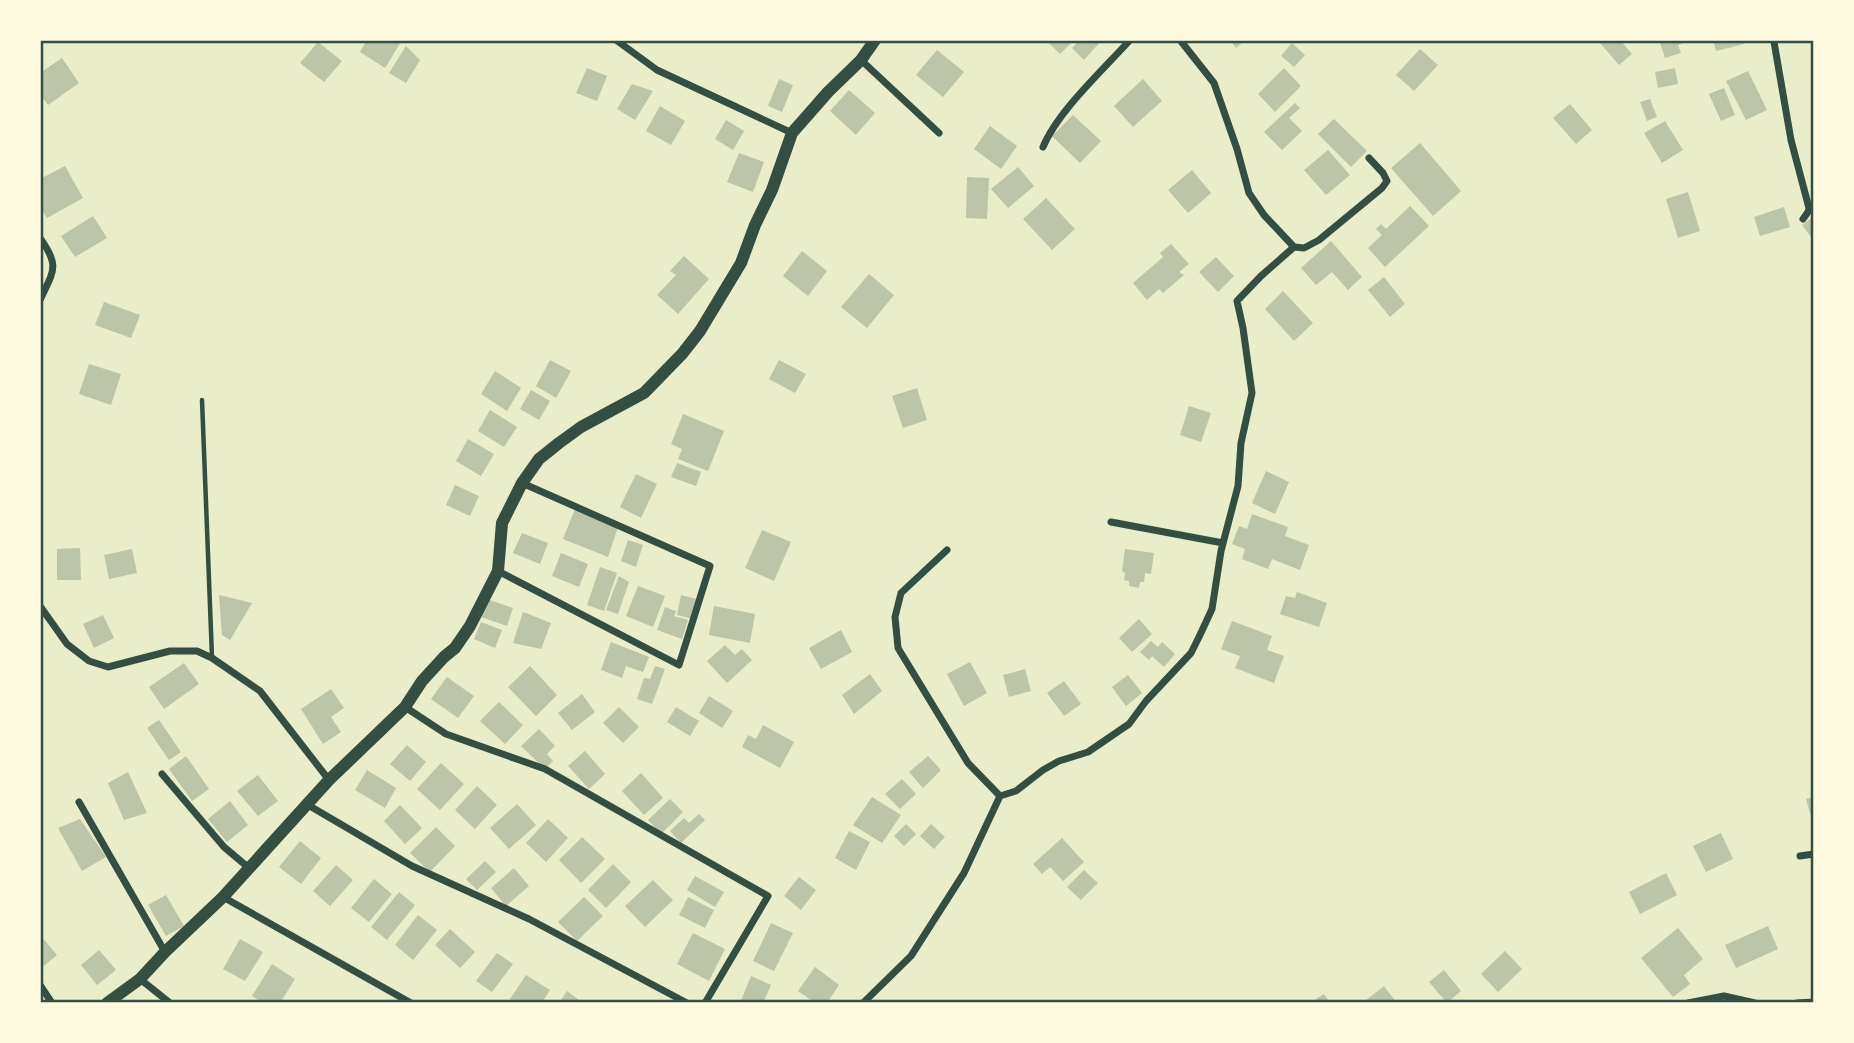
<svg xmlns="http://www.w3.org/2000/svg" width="1854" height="1043" viewBox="0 0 1854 1043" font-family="'DejaVu Sans',sans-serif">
	<rect width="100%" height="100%" fill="#e9edc9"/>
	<!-- building -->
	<path fill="#bcc5a7" d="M367,40h35l-17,28 -25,-16z
		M1046,40h28l-14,14z
		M1080,40h22l-18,20 -12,-12z
		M1230,40h15l-9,8z
		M1603,40h17l12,14 -13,11 -19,-22z
		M1659,40h24l1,3 -6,2 3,8 -16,5z
		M1713,40h30l1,4 -28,7z
		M318,42l24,19 -18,21 -24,-19z
		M1292,43l13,12 -11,12 -13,-11z
		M406,46l14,14 -14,23 -17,-10z
		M1420,49l18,16 -24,26 -18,-16z
		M937,50l27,22 -21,25 -27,-22z
		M62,58l17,25 -31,22 -8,-11v-21z
		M587,68l20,8 -10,25 -21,-8z
		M1284,68l17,18 -26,26 -17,-18z
		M1675,68l3,16 -20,4 -3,-16z
		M1748,71l19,39 -21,10 -20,-39z
		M779,79l14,6 -11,27 -14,-6z
		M1143,79l19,22 -29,26 -19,-21z
		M632,84l21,7 -18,29 -18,-11z
		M1724,88l11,27 -14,6 -12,-27z
		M849,90l26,23 -19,22 -26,-24z
		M1650,99l7,18 -10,4 -7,-19z
		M1295,103l5,5 -11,10 13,13 -20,19 -18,-18z
		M1570,104l22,26 -16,14 -23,-26z
		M660,106l25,15 -14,24 -25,-14z
		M1073,115l28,26 -21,22 -28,-27z
		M1334,119l33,32 -16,16 -33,-33z
		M726,120l18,11 -11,19 -18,-11z
		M1665,121l18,29 -21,13 -18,-30z
		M990,126l27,20 -16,23 -27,-20z
		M1420,143l41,48 -28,25 -42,-48z
		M1328,150l22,25 -24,20 -22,-25z
		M739,153l25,9 -11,30 -26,-10z
		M65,166l18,32 -36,20 -7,-12v-27z
		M1018,167l16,19 -26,22 -17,-19z
		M1192,170l19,23 -23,20 -20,-23z
		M967,177l22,1 -2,41 -21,-1z
		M1688,192l12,39 -22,7 -12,-39z
		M1046,198l29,31 -23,21 -29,-31z
		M1410,206l19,20 -44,41 -17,-19 14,-13 -6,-6 5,-5 5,5z
		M1784,207l6,20 -30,9 -6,-19z
		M93,216l14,22 -32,19 -14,-21z
		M1814,216v25l-12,-16z
		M1331,241l31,36 -14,13 -16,-18 -16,13 -15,-17z
		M1171,244l18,20 -10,8 5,3 -21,18 -4,-4 -12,11 -14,-17 30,-26 -3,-4z
		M802,251l25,20 -19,25 -25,-20z
		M684,256l25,23 -31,35 -21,-19 19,-20 -6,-4z
		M1216,257l18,19 -16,16 -19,-20z
		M869,274l25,21 -27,33 -26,-21z
		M1384,277l21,27 -15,13 -22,-27z
		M1283,291l30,32 -19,18 -29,-32z
		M104,302l36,13 -9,23 -36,-13z
		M550,360l21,11 -15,27 -20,-12z
		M779,360l27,14 -11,19 -26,-14z
		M89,364l32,10 -10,31 -32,-11z
		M495,371l26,17 -14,23 -26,-17z
		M917,388l10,32 -24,8 -11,-32z
		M531,390l19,11 -11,19 -19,-11z
		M1189,406l22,7 -10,29 -21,-7z
		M490,410l27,17 -13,20 -26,-16z
		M683,414l41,17 -16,40 -30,-12 4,-10 -11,-5z
		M468,439l26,15 -13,22 -25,-15z
		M677,463l24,9 -5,14 -25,-9z
		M1266,471l23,11 -14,32 -23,-11z
		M636,474l21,10 -16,34 -21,-11z
		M455,485l24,11 -9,20 -24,-11z
		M575,509l43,18 -10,30 -45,-18z
		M1252,514l36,13 -3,9 24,9 -9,25 -28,-11 -4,10 -26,-10 3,-10 -13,-5 7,-18 8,3z
		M762,530l29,12 -17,39 -29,-13z
		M522,533l26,10 -8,21 -27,-11z
		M628,540l15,5 -7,22 -15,-6z
		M80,548l1,32h-24v-31z
		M132,549l5,24 -28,6 -5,-24z
		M1125,549l29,4 -3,21 -6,-1 -1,9h-4l-1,6 -10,-2v-5l-5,-1 1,-7 -3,-2z
		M561,553l27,11 -9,23 -27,-11z
		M600,567l17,6 -13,38 -17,-6z
		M619,576l10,6 -11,32 -12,-4z
		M638,586l27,10 -12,31 -27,-11z
		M1297,592l30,11 -8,24 -39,-13 6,-18 9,2z
		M219,595l33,8 -22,37 -8,-5z
		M681,595l16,4 -4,20 -16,-4z
		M487,599l26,9 -6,18 -26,-9z
		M714,606l41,8 -5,29 -41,-8z
		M665,607l11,4 -2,5 14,4 -6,19 -25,-9z
		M523,612l28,11 -10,26 -28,-6z
		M103,615l11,23 -20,10 -11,-24z
		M1139,619l13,15 -20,18 -13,-14z
		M1232,621l40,15 -5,14 17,6 -10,27 -39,-15 5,-12 -19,-7z
		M481,622l21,8 -7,18 -21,-9z
		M841,630l11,22 -31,17 -12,-21z
		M1151,641l7,6 4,-5 13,12 -11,13 -12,-11 -3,4 -9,-8z
		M611,642l38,15 -6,15 -17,-6 -4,12 -21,-8z
		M725,645l10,10 7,-6 10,11 -25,23 -20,-22z
		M970,662l17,31 -23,13 -17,-32z
		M184,663l15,21 -35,25 -15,-22z
		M530,666l27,29 -21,21 -28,-29z
		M655,666l10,3 -13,35 -15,-5 7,-21 6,1z
		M1025,669l6,22 -22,6 -6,-22z
		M870,674l12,17 -28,23 -12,-19z
		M1128,675l14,18 -16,13 -14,-19z
		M447,677l27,19 -16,22 -27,-19z
		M1064,681l17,23 -17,12 -17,-23z
		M331,689l13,19 -13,9 10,15 -18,12 -22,-35z
		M582,694l13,18 -23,18 -14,-17z
		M709,696l24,15 -11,17 -23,-15z
		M499,702l24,23 -18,19 -25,-23z
		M619,707l20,20 -16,16 -20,-20z
		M676,707l23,14 -9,15 -23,-14z
		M159,720l22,32 -12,8 -22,-32z
		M763,725l31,17 -14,26 -38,-21 6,-12 8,4z
		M539,729l16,17 -8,8 6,7 -8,8 -24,-23z
		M407,745l19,17 -16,19 -20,-17z
		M585,751l20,23 -16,15 -21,-23z
		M186,756l23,33 -17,12 -23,-32z
		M928,756l13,14 -18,18 -14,-16z
		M441,763l23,21 -24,26 -23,-21z
		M367,770l29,18 -11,20 -30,-18z
		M128,772l19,41 -23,7 -16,-37z
		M641,773l22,25 -19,17 -22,-24z
		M258,775l20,26 -20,15 -21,-25z
		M902,779l14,15 -16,15 -15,-15z
		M477,786l20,19 -22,24 -20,-19z
		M872,797l29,18 -19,28 -29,-18z
		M1814,797v26h-1l-7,-24z
		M670,799l13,13 -22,22 -13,-14z
		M230,801l18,24 -21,17 -19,-23z
		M517,804l19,21 -27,24 -19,-21z
		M400,805l22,23 -17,16 -21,-23z
		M699,814l6,6 -24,23 -11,-12 14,-13 5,5z
		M80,819l26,38 -24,14 -24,-43z
		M548,819l20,19 -22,24 -20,-19z
		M906,824l10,10 -12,12 -10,-10z
		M931,824l14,13 -11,12 -14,-13z
		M436,827l19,19 -25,26 -20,-19z
		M849,831l21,11 -14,28 -21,-12z
		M1721,833l12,26 -27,13 -13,-26z
		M582,837l23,22 -24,24 -22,-23z
		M1062,838l22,24 -21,19 -13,-14 -8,7 -9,-10z
		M300,841l21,17 -20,26 -22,-17z
		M485,861l11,11 -19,18 -11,-11z
		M613,864l18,18 -25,26 -18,-18z
		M336,865l17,15 -23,26 -17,-15z
		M514,868l15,18 -23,20 -15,-18z
		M1084,870l14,13 -17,17 -14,-13z
		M1666,873l11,22 -37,19 -11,-22z
		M695,876l29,16 -9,15 -28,-17z
		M799,877l17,13 -15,20 -17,-14z
		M374,879l18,15 -23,28 -18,-14z
		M653,880l20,20 -28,27 -20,-21z
		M399,892l16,13 -28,35 -16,-13z
		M166,895l18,31 -18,10 -18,-31z
		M584,897l19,19 -26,25 -19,-19z
		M688,897l26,13 -9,18 -26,-13z
		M418,915l19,15 -24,30 -18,-15z
		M771,923l22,10 -19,38 -21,-10z
		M1768,926l10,23 -42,19 -11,-23z
		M1678,928l25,31 -19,16 6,9 -17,13 -32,-39z
		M450,929l25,23 -15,16 -25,-23z
		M693,933l32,16 -16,32 -32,-17z
		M40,935l17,20 -17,14z
		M240,939l23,13 -18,29 -22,-12z
		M99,950l17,20 -19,15 -16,-20z
		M1505,951l17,18 -24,23 -17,-18z
		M497,953l16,11 -21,28 -16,-11z
		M272,964l23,15 -15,24h-17l-11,-7z
		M815,967l24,18 -12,18h-12l-17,-12z
		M1444,970l17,21 -14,12 -18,-21z
		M526,975l24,15 -8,13h-26l-6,-4z
		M751,976l20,9 -8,18h-23z
		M1384,986l13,17h-31l-1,-2z
		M567,991l16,12h-24z
		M1324,994l6,9h-20z"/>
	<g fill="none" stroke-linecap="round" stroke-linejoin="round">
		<!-- service -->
		<path stroke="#344e41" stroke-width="4.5" d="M202,400l10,257"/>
		<!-- minor -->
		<path stroke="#344e41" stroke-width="7" d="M616,40l41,30 135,63
			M1774,42l17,98 18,68 -1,4 -5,7
			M861,60l78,73
			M1043,147c15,-36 60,-77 87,-107
			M40,238c20,28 14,32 0,62
			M1294,247l10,1 15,-8 63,-52 5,-7 -4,-8 -14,-15
			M1111,522l112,21
			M947,550l-46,43 -6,24 3,31 70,115 32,33
			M498,571l181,94 31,-99 -188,-83
			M40,606l27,38 22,17 19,6 62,-16h27l15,7 48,33 69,89
			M405,707l41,27 99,35 223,127 -63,107
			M162,774l62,73 25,21
			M1000,796l16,-5 27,-21 16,-9 29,-9 41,-28 17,-23 45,-48 8,-16 13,-28 9,-58 17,-65 3,-43 11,-50 -9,-65 -6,-27 24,-25 33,-29 -30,-32 -15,-22 -12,-44 -23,-66 -34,-43
			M79,802l86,150
			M308,805l104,61 117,53 158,84
			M1800,856l14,-2
			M223,897l188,106
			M140,979l30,24
			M40,985l12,18
			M863,1003l48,-47 53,-83 36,-77
			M1688,1003l36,-7 31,7
			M1797,1003l17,-1"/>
		<!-- tertiary -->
		<path stroke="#344e41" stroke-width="12" d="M107,1003l33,-24 25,-27 58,-55 106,-117 76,-73 17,-26 22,-24 11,-9 15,-22 28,-55 4,-48 20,-40 17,-24 20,-16 22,-16 63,-34 38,-39 18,-23 41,-68 14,-38 17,-35 20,-57 36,-41 33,-32 14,-20"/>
	</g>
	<!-- border -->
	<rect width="1854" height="1043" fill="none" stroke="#fefae0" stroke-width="84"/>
	<rect x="42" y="42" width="1770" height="959" fill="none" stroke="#344e41" stroke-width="2.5"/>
</svg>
